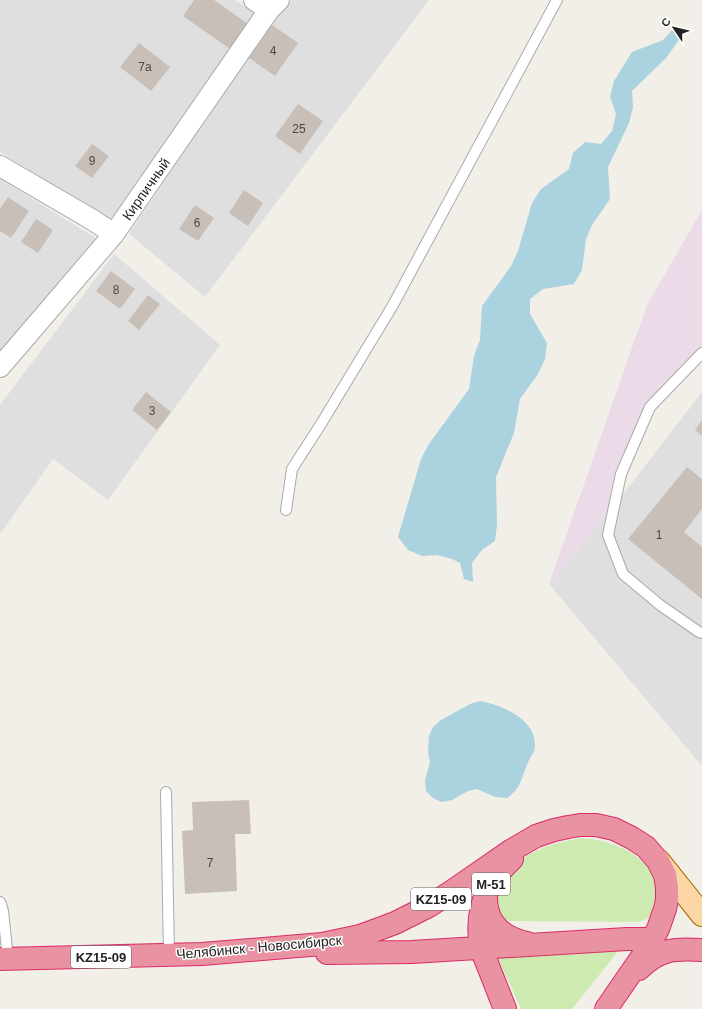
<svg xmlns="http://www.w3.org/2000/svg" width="702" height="1009" viewBox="0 0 702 1009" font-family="Helvetica,sans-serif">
	<rect width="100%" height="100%" fill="#f2efe9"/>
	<!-- residential -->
	<path fill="#e0dfdf" d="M0,0h235l22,15 -143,208 -114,-71z
		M292,0h137l-224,297 -76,-63 145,-217z
		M0,179l97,60 -97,132z
		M114,254l106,91 -112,155 -55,-41 -53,75v-129z
		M702,392v374l-153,-182 72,-87z"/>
	<!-- industrial -->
	<path fill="#ebdbe8" d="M702,210v135l-63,84 -18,68 -72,87 98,-279z"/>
	<!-- grass -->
	<path fill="#cdebb0" d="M581,838c26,2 52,10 68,31 5,5 7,13 10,19l-6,26 -6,5 -10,3 -126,-1 -8,-2 -7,-6 -4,-21c8,-9 14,-19 23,-27 17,-16 43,-23 66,-27z
		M623,945l-51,64h-51l-26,-58z"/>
	<!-- water -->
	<path fill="#aad3df" d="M675,27l11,3 -20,28 -34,33 1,16 -4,16 -21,44 2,32 -18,26 -6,14 -4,31 -8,14 -31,5 -13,10v15l17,29 -2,16 -7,15 -18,25 -6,34 -18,44 1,48 -2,16 -13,9 -10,13 1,19 -9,-3 -4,-16 -8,-4 -15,-4 -15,1 -14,-6 -10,-13 23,-78 8,-15 40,-55 5,-33 6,-16 2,-34 29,-40 7,-15 14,-48 9,-14 28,-20 4,-16 12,-11 16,2 11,-13 4,-17 -6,-17 4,-16 18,-29 31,-12z
		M480,701c22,4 56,18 55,45 0,6 -6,13 -8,19 -7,16 -5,22 -20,33l-12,-1 -18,-8 -9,2 -16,9 -11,2 -8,-4 -7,-7 -1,-10 5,-19 -2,-10 1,-16 4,-9 8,-7 29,-16z"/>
	<!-- building -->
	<path fill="#c7bfb8" d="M194,0h20l34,24 -18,25 -47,-33z
		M272,25l26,18 -23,33 -26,-18z
		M139,43l31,24 -19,24 -31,-24z
		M298,104l25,17 -23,33 -25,-18z
		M92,144l17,12 -17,22 -17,-12z
		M244,190l19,13 -15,23 -19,-13z
		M8,197l21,14 -18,27 -11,-7v-22z
		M195,205l19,13 -16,23 -19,-12z
		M36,219l17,11 -15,23 -17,-11z
		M111,271l24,18 -15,20 -24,-18z
		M148,295l12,9 -21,26 -11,-9z
		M146,392l25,20 -14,18 -25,-20z
		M702,420v16l-7,-6z
		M687,467l15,12v30l-18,23 18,15v52l-74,-60z
		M249,800l2,34h-16l2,57 -52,3 -3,-63 11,-1 -1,-28z"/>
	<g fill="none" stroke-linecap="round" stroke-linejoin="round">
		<!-- lane casing -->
		<g stroke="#a9a9a9" stroke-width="12">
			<path id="lane" d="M702,353l-52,54 -29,67 -13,61 15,39 37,31 39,27 3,1
				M286,510l6,-41 29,-45 72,-119 164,-305
				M166,792l3,163
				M0,902l1,2 2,7 5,48"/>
		</g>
		<!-- street casing -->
		<g stroke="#a9a9a9" stroke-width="22">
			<path id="street" d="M254,0l15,10
				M0,166l91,53 23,15
				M0,367l114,-133 155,-224 10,-10"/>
		</g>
		<!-- primary casing -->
		<g stroke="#a06b00" stroke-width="24">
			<path id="primary" d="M659,861l43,54"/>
		</g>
		<!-- highway casing -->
		<g stroke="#dc2a67" stroke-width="24">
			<path id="highway" d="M486,898c0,25 17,40 41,45
				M327,953l85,-1 215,-13h26
				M0,959l202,-5 120,-10 38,-8 35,-13 34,-17 22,-14 39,-27 22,-15 24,-14 18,-6 14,-3 12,-2h16l18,4 18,9 14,9 12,14 7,14 2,12v13l-2,9 -7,20 -12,22 -40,58
				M639,969c20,-20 36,-21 63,-19
				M505,1009l-24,-61c-6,-36 4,-65 31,-89"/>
		</g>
		<!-- lane -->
		<use href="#lane" stroke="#fff" stroke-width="10"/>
		<!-- street -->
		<use href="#street" stroke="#fff" stroke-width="20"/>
		<!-- primary -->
		<use href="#primary" stroke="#fcd6a4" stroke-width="22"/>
		<!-- highway -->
		<use href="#highway" stroke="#e892a2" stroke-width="22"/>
	</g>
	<g text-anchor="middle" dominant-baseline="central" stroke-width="3" stroke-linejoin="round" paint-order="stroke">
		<!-- number labels -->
		<g font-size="12" fill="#4b4948">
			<text x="273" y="51">4</text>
			<text x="145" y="67">7а</text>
			<text x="299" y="129">25</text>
			<text x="92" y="161">9</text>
			<text x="197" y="223">6</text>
			<text x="116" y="290">8</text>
			<text x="152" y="411">3</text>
			<text x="659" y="535">1</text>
			<text x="210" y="863">7</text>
		</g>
		<!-- shield labels -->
		<g fill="#fff" stroke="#646464" stroke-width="1">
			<rect x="472" y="873" width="38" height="22" rx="3"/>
			<rect x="411" y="888" width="60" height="22" rx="3"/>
			<rect x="71" y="946" width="60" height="22" rx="3"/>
		</g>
		<g font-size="13" font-weight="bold" fill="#222">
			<text x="491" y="884">M-51</text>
			<text x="441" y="899">KZ15-09</text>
			<text x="101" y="957">KZ15-09</text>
		</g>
		<!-- street labels -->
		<g font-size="14" fill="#222" stroke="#fff">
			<text transform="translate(146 189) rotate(-55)">Кирпичный</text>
			<text transform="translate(259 947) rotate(-5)">Челябинск - Новосибирск</text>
		</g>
	</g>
	<!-- north arrow -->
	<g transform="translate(674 28) rotate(305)" stroke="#ffffff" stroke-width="3" paint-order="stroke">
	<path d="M0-3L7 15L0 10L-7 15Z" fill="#222222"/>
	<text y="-6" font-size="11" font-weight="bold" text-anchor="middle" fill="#222222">С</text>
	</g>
</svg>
